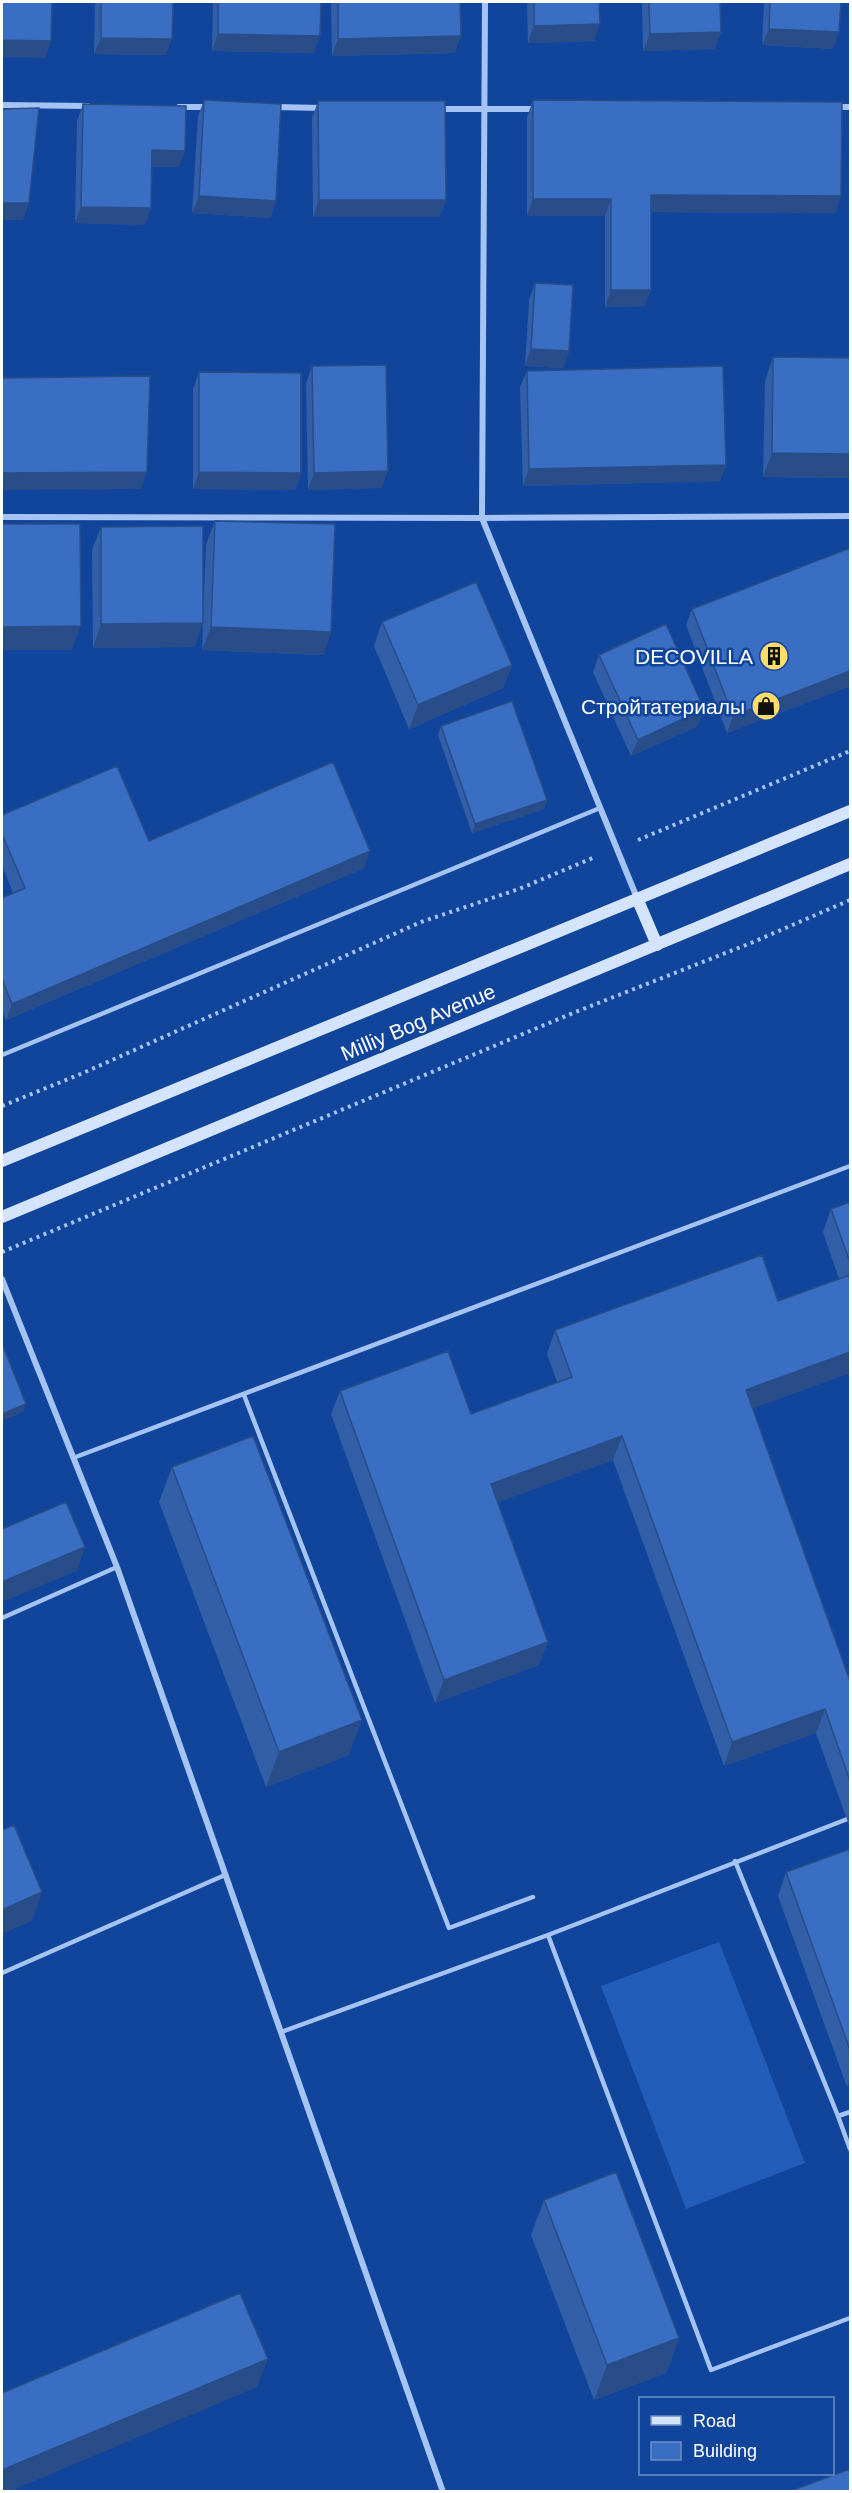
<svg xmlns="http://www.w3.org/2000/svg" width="852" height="2493" viewBox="0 0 852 2493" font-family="Helvetica,sans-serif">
	<rect width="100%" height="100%" fill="#11459b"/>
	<!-- pitch -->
	<path fill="#235dba" d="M719,1942l86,221 -119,46 -85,-223z"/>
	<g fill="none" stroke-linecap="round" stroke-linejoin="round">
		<!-- path -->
		<path stroke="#a5c4f4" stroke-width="4" stroke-dasharray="3 4.5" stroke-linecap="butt" d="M638,840l212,-89
			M2,1106l81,-33 338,-151 98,-33 76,-32
			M2,1252l571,-239 178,-70 99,-43"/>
		<!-- service -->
		<path stroke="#a5c4f4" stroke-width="4.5" d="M2,1055l598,-247
			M244,1395l205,533 84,-31
			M73,1458l777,-292
			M2,1618l115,-51
			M735,1861l103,255
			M548,1935l163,435 139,-52
			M2,1973l223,-98
			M281,2032l267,-97 302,-117
			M850,2112l-12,4 12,33"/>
		<!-- minor -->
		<path stroke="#a5c4f4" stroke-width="6" d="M485,2l-3,516 155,380
			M2,105l86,1
			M179,107h29
			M275,107l47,1
			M836,107h14
			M437,109h101
			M2,517l480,1 368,-2
			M2,1279l115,288 326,925"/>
		<!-- secondary -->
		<path stroke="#d5e4fd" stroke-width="12" d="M637,898l20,47
			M2,1161l848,-350
			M2,1217l848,-353"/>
	</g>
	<!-- wall -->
	<path fill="#325fa8" d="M95,2h78l-7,53 -72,-1z
		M213,2h108l-7,51 -102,-2z
		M331,2h129l-5,51 -123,3z
		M527,2h72l-5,39 -66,2z
		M642,2h78l1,30 -7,17 -71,2z
		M764,2h77l-8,47 -71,-4z
		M204,100l72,101 -6,17 -78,-5 6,-97z
		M533,100l308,96 -6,17 -184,-1v78l-7,16 -39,1v-91h-78v-99z
		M318,101l128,99 -7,17h-126l-1,-99z
		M83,104l96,63h-27l-7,58 -70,-2 2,-102z
		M535,283l34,68 -6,17 -38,-2 4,-66z
		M773,357l77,1v120l-87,-1 2,-96z
		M312,366l70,122 -74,2 -2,-107z
		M527,371l199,94 -6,16 -197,5 -3,-99z
		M199,372l102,101 -6,17 -102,-1v-100z
		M215,521l116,111 -8,23 -121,-5 4,-106z
		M101,527l94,120 -102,1 -1,-98z
		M850,548v138l-123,47 -41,-108 6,-16z
		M382,622l130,43 -9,23 -94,41 -35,-83z
		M599,655l99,71 -67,30 -38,-84z
		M441,726l106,74 -3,9 -72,24 -34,-98z
		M2,815l147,26 215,27 -358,152 -4,-10v-112l11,-5 -11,-28z
		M850,1202v171l-98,35 98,273v147l-34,-95 -92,33 -111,-306 -115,42 41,163 -104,38 -104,-289 9,-23 131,23 86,-32 -10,-28 8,-24 223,-29 61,-22 -16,-47 8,-23z
		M172,1467l177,288 -83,32 -107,-285z
		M850,1849v236l-3,2 -69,-191 8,-24z
		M544,2200l135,138 -13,35 -72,27 -63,-165z"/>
	<!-- shaded-wall -->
	<path fill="#294d88" d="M600,24l-6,17 -66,2 6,-17z
		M769,29l70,3 -6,17 -71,-4z
		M721,32l-7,17 -71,2 7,-17z
		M218,34l102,2 -6,17 -102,-2z
		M461,36l-6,17 -123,3 6,-17z
		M101,38l71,1 -6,16 -72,-1z
		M2,40l49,1 -6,17 -43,-1z
		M152,150l33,1 -6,16h-33z
		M651,195l190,1 -6,17 -190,-1z
		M199,196l77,5 -6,17 -78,-5z
		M533,199h78l-6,17h-78z
		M319,200h127l-7,17h-126z
		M2,203h27l-6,17h-21z
		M81,207l70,1 -6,17 -70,-2z
		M611,290h40l-7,16 -39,1z
		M531,349l38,2 -6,17 -38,-2z
		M772,453l78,1v24l-87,-1z
		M726,465l-6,16 -197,5 6,-17z
		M388,471l-6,17 -74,2 6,-17z
		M147,472l-6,17 -139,1v-17z
		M199,472l102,1 -6,17 -102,-1z
		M203,623l-8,24 -102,1 8,-24z
		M81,626l-9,24h-70v-23z
		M211,627l120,5 -8,23 -121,-5z
		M512,665l-9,23 -94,41 9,-24z
		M850,671v15l-123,47 6,-17z
		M704,709l-6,17 -67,30 7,-16z
		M547,800l-3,9 -72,24 3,-9z
		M370,851l-6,17 -358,152 6,-16z
		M850,1352v21l-113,41 9,-24z
		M26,1404l-3,8 -21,9v-7z
		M622,1436l-9,24 -130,48 8,-24z
		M85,1547l-8,24 -75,31v-20z
		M548,1642l-9,23 -104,38 9,-23z
		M825,1709l-9,24 -92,33 8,-24z
		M362,1720l-13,35 -83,32 13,-35z
		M42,1892l-10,29 -30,13v-24z
		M850,2076v9l-3,2z
		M679,2338l-13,35 -72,27 13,-35z
		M268,2359l-11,28 -249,105h-6v-22z"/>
	<!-- building -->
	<path fill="#3a6ec3" stroke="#294d88" stroke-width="1.5" d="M2,2h50l-1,39 -49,-1z
		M101,2h72l-1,37 -71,-1z
		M218,2h103l-1,34 -102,-2z
		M338,2h122l1,34 -123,3z
		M534,2h65l1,22 -66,2z
		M649,2h71l1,30 -71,2z
		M770,2h71l-2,30 -70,-3z
		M204,100l77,4 -5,97 -77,-5z
		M533,100l309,2 -1,94 -190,-1v95h-40v-91h-78z
		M318,101h127l1,99h-127z
		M83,104l103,2 -1,45 -33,-1 -1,58 -70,-1z
		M39,108l-10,95h-27v-94z
		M535,283l38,2 -4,66 -38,-2z
		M773,357l77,1v96l-78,-1z
		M386,365l2,106 -74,2 -2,-107z
		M723,366l3,99 -197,4 -2,-98z
		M199,372l102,1v100l-102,-1z
		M150,376l-3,96 -145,1v-95z
		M215,521l120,3 -4,108 -120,-5z
		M2,524h78l1,102 -79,1z
		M203,526v97l-102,1v-97z
		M850,548v123l-117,45 -41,-107z
		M476,582l36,83 -94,40 -36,-83z
		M666,624l38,85 -66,31 -39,-85z
		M512,701l35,99 -72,24 -34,-98z
		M333,762l37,89 -358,153 -10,-25v-81l23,-10 -23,-54v-19l115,-49 32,75z
		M850,1202v60l-19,-53z
		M762,1255l16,46 72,-26v77l-104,38 104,291v100l-25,-72 -93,33 -110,-306 -131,48 57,158 -104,38 -104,-289 108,-40 23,63 101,-37 -17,-47z
		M3,1346l23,58 -24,10v-67z
		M253,1436l109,284 -83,32 -107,-285z
		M66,1502l19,45 -83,35v-53z
		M14,1825l28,67 -40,18v-80z
		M850,1849v201l-64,-178z
		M616,2172l63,166 -72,27 -63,-165z
		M240,2293l28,66 -266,111v-77z
		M850,2469v23h-62z"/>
	<!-- icons -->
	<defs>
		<g id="building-disc" transform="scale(1.5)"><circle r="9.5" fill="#ffdd68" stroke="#11459b"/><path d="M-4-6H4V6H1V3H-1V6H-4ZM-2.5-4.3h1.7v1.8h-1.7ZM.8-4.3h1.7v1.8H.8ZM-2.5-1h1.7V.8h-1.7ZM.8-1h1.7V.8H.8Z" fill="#111"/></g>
		<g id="shop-disc" transform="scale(1.5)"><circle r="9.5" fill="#ffdd68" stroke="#11459b"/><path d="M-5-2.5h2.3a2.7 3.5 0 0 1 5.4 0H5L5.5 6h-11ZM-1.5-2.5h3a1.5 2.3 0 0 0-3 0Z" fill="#111"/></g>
	</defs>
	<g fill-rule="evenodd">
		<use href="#building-disc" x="774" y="656"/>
		<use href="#shop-disc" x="766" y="706"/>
	</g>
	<g text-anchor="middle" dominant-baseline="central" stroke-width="5" stroke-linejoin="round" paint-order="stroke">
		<!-- poi labels -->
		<g font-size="21" fill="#fff" stroke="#11459b" text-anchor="end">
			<text x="753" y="656">DECOVILLA</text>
			<text x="745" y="706">Стройтатериалы</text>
		</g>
		<!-- street labels -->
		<g font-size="21" fill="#fff" stroke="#11459b">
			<text transform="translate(418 1022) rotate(-23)">Milliy Bog Avenue</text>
		</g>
	</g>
	<!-- border -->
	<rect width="852" height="2493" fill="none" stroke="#ffffff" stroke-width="6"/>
	<!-- legend -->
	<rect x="639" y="2397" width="195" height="78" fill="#11459b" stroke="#708fc3" stroke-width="1.5"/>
	<rect x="651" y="2416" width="30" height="9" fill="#d5e4fd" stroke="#708fc3" stroke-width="1.5"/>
	<text x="693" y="2427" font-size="18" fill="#ffffff">Road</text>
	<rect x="651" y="2442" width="30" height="18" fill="#3a6ec3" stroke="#708fc3" stroke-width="1.5"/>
	<text x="693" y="2457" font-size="18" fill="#ffffff">Building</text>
</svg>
